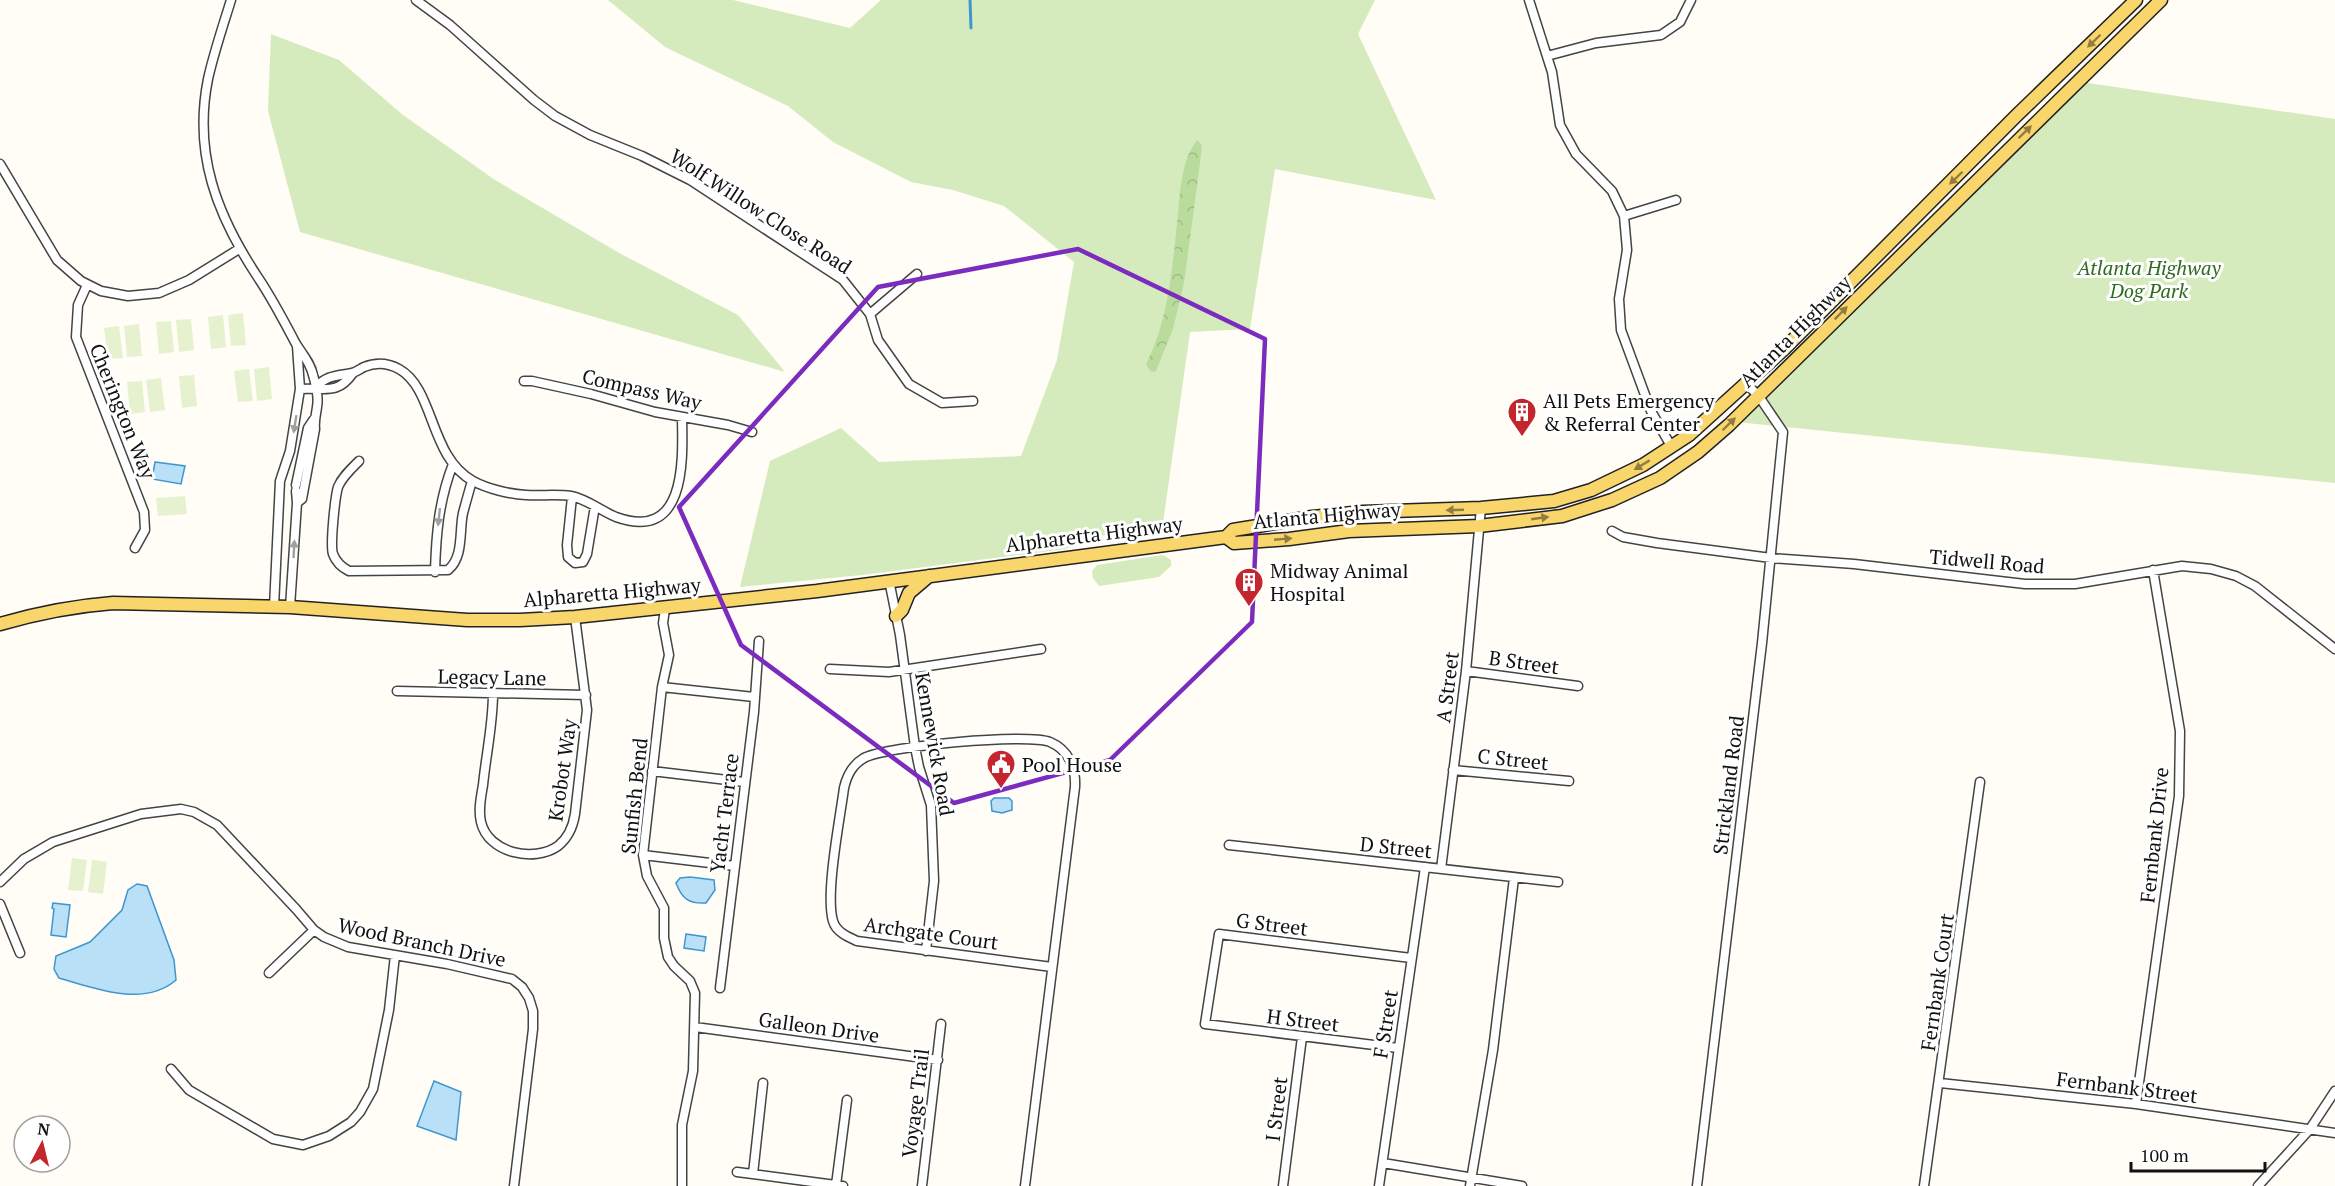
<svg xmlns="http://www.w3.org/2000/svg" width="2335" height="1186" viewBox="0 0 2335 1186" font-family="'PT Serif',serif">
	<defs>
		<pattern id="forest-crowns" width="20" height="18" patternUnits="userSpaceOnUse" patternTransform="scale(1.5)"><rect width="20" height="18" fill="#b9dc9c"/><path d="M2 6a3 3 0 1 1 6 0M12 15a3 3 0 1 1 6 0" fill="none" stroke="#9ebc85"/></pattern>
	</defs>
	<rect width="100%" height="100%" fill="#fffdf5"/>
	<!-- grass -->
	<path fill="#d5ebbd" d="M608,0h125l117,28 31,-28h494l-17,34 78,166 -161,-31 -25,160 -60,3 -28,198 -74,7 -22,12 -204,26 -122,12 30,-126 71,-33 38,34 142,-6 36,-96 17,-98 -70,-56 -51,-16 -42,-8 -78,-40 -45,-36 -123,-59z
		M271,34l68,26 64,55 92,65 126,74 117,61 47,57 -485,-140 -32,-121z
		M2081,82l254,37v364l-598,-61z
		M1163,555l8,5v6l-12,11 -60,9 -6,-8 -1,-7 5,-6z"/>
	<!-- forest -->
	<path fill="url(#forest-crowns)" d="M1197,140l5,5 -2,18 -16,120 -11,46 -17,42 -5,1 -5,-8c22,-42 26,-94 31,-140 3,-27 3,-62 20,-84z"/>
	<!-- pitch -->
	<path fill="#e6f2cf" d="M243,313l3,32 -15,1 -3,-31z
		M223,315l3,32 -15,2 -3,-32z
		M191,319l3,31 -15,2 -3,-32z
		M171,321l3,31 -15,2 -3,-32z
		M139,324l3,32 -15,1 -3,-31z
		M119,326l4,32 -15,1 -4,-31z
		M269,367l3,32 -15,2 -3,-32z
		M249,369l4,32 -15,1 -4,-31z
		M194,375l3,31 -15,2 -3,-32z
		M161,378l4,32 -15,2 -4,-32z
		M142,381l3,31 -15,2 -3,-32z
		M185,496l2,18 -29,2 -2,-18z
		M72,858l15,2 -4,31 -15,-1z
		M92,860l15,2 -4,32 -15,-2z"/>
	<!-- water -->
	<path fill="#b9e0f7" stroke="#3f96cf" stroke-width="1.5" d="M155,462l30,4 -4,18 -29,-5z
		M994,798h15l3,3v9l-10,3 -10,-2 -1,-10z
		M690,877l24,3 1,10 -9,13c-17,1 -24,-4 -30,-20l4,-5z
		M137,884l10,2 27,74 2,20c-32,28 -82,8 -117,-2l-5,-9 2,-13 34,-14 32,-32 6,-20z
		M53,903l17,2 -4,32 -15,-2 3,-26 -2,-1z
		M686,934l20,3 -2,14 -20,-3z
		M434,1081l27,11 -5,48 -39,-14z"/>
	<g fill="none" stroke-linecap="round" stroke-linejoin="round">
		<!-- stream -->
		<path stroke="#3f96cf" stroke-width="3" d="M970,0l1,28"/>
		<!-- minor casing -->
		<g stroke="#444" stroke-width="11">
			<path id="minor" d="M231,0c-8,26 -17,52 -23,79 -15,75 9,136 49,197 15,22 27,45 39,68 7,11 14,18 17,31 3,10 6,22 4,32 -1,8 -3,14 -2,22l-13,70 -5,4 -7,104
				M416,0l34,25 84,75 21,16 35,19 52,21 48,24 153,100 27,34 8,26 31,44 33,19 31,-2
				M1529,0l23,72 8,53 16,29 36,37 12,25 3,34 -8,49 2,31 30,81 20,35
				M1547,56l49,-13 65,-8 19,-13 11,-22
				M0,164l57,96 24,21 20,10 27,5 31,-3 30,-13 50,-31
				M1624,216l52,-16
				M87,285l-9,20 -2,32 68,175 1,18 -10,18
				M870,314l47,-40
				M524,381h8l59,13 64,18 73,13 24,7
				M316,387c11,-12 21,-11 36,-14 4,-1 8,-4 12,-6 12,-5 24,-4 35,2 36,20 30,88 74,112 15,8 36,13 53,14 15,1 30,-1 45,1 16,3 30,15 45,21 70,25 67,-55 66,-100
				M300,389c24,-2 37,7 53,-16
				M359,461c-8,8 -17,16 -21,26 -3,10 -8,58 -5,67 3,8 8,13 16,17l99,-1c16,-13 11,-39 15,-57 3,-11 6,-22 9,-32
				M296,485l12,-57 6,-9
				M296,491l1,12
				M572,497l-5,48 1,12 7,6 8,-1 4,-8 8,-48
				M1612,531l11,6 34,6 114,15 83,6 171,20h50l107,-18 29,3 25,7 19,10 80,63
				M435,572c1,-38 4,-72 18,-108
				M889,580l11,55 15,112 4,20 12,38 3,76 -8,70
				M274,607l6,-126 10,-30 10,-62 -3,-43
				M665,609l-2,14 6,32 -7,32 -19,168 4,21 17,32v30l4,19 6,9 16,15 5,12 -2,78 -11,54v61
				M830,669l59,3 152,-23
				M1466,671l112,15
				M662,687l92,10
				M397,691l189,4
				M493,693c0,31 -7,62 -10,92 -2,12 -5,25 -2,37 7,31 53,41 77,24 10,-8 15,-19 17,-32l12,-104 -12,-93
				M1453,770l116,11
				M652,771l92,11
				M1229,845l329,37
				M643,855l92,11
				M1441,869l25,-198 15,-163
				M0,882l24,-23 29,-17 88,-28 40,-5 13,3 23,13 79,84 18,21 10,7 24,10 99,17 65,15 10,8 7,11 4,13v18l-19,157
				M0,904l20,49
				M269,973l45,-43
				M720,988l34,-276 5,-71
				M695,1027l243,33
				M1398,1048l-193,-24 14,-90 192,24
				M171,1069l18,21 84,49 30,6 26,-9 22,-14 9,-10 13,-23 16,-79 6,-55
				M1940,1083l196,21 199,29
				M2136,1104l43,-308 1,-65 -27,-161
				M1383,1163l139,23
				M737,1172l106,14
				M753,1174l10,-91
				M836,1185l11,-85
				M922,1186l19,-162
				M1025,1186l50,-399c1,-19 -6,-37 -25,-45 -23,-9 -163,4 -186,16 -12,7 -17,17 -20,30 -4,31 -19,106 -11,133 3,11 15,16 24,20l195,26
				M1283,1186l19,-149
				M1379,1186l46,-319
				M1470,1186l23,-136 21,-172
				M1697,1186l65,-543 21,-211 -25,-37 -12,-11
				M1924,1186l56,-404
				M2258,1186l52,-57 25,-38"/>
		</g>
		<!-- primary casing -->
		<g stroke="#222" stroke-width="15">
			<path id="primary" d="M1226,537l8,6 55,-4 60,-8 130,-5 83,-10 50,-16 48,-22 38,-26 31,-27 432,-425
				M1226,537l7,-7 79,-13 51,-5 118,-4 73,-7 37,-11 52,-25 46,-30 96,-87 231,-232 120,-116
				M896,616l6,-6 7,-17 20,-17
				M0,624c38,-11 74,-18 113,-21l177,4 177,13h53l55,-3 242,-26 409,-54"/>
		</g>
		<!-- minor -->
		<use href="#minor" stroke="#fff" stroke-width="8"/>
		<!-- primary -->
		<use href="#primary" stroke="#f9d66b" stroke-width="12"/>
	</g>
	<!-- one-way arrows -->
	<defs><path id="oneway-solid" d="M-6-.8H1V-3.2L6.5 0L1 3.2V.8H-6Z" transform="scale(1.5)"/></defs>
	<g fill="#917d42">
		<use href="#oneway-solid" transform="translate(2094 41) rotate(136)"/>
		<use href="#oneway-solid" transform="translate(2025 132) rotate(-44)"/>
		<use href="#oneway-solid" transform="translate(1956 178) rotate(136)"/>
		<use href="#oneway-solid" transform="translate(1841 313) rotate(-45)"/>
		<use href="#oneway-solid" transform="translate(1729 424) rotate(-44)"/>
		<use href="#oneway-solid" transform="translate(1642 465) rotate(149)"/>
		<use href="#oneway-solid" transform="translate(1455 510) rotate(178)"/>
		<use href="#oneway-solid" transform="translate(1540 518) rotate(-8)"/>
		<use href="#oneway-solid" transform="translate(1283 539) rotate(-5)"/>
	</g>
	<g fill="#a0a0a0">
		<use href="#oneway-solid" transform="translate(295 424) rotate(99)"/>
		<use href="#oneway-solid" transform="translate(439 517) rotate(96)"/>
		<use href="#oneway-solid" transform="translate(294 549) rotate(-87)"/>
	</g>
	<!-- marked area -->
	<path fill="none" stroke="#7b2cbf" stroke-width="4.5" stroke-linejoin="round" d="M1078,249l187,90 -13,283 -142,138 -156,43 -213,-158 -62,-138 199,-220z"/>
	<!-- icons -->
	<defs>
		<g id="building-pin" transform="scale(1.5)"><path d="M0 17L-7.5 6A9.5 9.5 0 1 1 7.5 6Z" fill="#c4262e" stroke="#fff"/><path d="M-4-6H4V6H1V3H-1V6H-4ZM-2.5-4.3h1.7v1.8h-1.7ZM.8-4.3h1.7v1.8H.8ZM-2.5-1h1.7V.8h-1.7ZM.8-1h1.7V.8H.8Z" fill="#fff"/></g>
		<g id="civic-pin" transform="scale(1.5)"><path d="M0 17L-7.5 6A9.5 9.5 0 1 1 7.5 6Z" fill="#c4262e" stroke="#fff"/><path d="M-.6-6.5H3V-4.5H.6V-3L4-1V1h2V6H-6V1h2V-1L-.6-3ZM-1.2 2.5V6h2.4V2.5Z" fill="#fff"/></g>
	</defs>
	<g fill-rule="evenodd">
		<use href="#building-pin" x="1522" y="412"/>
		<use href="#building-pin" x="1249" y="582"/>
		<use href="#civic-pin" x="1001" y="764"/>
	</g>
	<g text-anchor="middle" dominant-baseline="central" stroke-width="6" stroke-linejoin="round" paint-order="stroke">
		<!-- street labels -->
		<g font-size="20" fill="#111" stroke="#fff">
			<text transform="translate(761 211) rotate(33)">Wolf Willow Close Road</text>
			<text transform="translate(1795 331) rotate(-45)">Atlanta Highway</text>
			<text transform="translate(642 389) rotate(13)">Compass Way</text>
			<text transform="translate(123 411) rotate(68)">Cherington Way</text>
			<text transform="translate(1327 515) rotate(-5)">Atlanta Highway</text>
			<text transform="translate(1094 534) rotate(-7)">Alpharetta Highway</text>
			<text transform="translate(1987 561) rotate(5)">Tidwell Road</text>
			<text transform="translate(612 592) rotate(-5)">Alpharetta Highway</text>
			<text transform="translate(1524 662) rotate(8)">B Street</text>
			<text transform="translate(492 677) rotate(1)">Legacy Lane</text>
			<text transform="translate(1447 687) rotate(-83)">A Street</text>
			<text transform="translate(935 744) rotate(80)">Kennewick Road</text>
			<text transform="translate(1513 759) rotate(6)">C Street</text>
			<text transform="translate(562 770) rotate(-82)">Krobot Way</text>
			<text transform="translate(1728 785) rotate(-83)">Strickland Road</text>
			<text transform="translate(634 796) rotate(-84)">Sunfish Bend</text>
			<text transform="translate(724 813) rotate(-83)">Yacht Terrace</text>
			<text transform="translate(2154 835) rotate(-84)">Fernbank Drive</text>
			<text transform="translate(1396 847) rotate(6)">D Street</text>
			<text transform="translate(1272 924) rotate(7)">G Street</text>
			<text transform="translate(931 933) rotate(8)">Archgate Court</text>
			<text transform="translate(422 942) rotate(12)">Wood Branch Drive</text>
			<text transform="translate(1937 982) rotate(-82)">Fernbank Court</text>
			<text transform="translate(1303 1020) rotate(7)">H Street</text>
			<text transform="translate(1385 1024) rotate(-81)">F Street</text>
			<text transform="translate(819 1027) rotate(8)">Galleon Drive</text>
			<text transform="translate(2127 1087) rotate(7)">Fernbank Street</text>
			<text transform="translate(915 1103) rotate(-83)">Voyage Trail</text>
			<text transform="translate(1276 1109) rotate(-83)">I Street</text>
		</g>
		<!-- park labels -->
		<g font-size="20" font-style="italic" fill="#2f6b1f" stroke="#fff">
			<text x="2149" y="267">Atlanta Highway<tspan x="2149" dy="23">Dog Park</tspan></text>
		</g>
		<!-- poi labels -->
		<g font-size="20" fill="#111" stroke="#fff" text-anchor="start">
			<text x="1543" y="400">All Pets Emergency<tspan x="1543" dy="23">&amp; Referral Center</tspan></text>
			<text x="1270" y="570">Midway Animal<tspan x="1270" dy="23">Hospital</tspan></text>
			<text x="1022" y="764">Pool House</text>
		</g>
	</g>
	<!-- north arrow -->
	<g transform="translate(42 1144) rotate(7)"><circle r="28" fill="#ffffff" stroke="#a0a0a0" stroke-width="1.5"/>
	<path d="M0-4.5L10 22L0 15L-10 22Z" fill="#c4262e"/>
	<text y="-9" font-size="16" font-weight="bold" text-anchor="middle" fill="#111111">N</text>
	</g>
	<!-- scale -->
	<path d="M2131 1162v9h134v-9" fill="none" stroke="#111111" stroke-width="3"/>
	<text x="2140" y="1162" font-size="18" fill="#111111" stroke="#ffffff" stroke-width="4.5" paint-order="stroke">100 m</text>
</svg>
